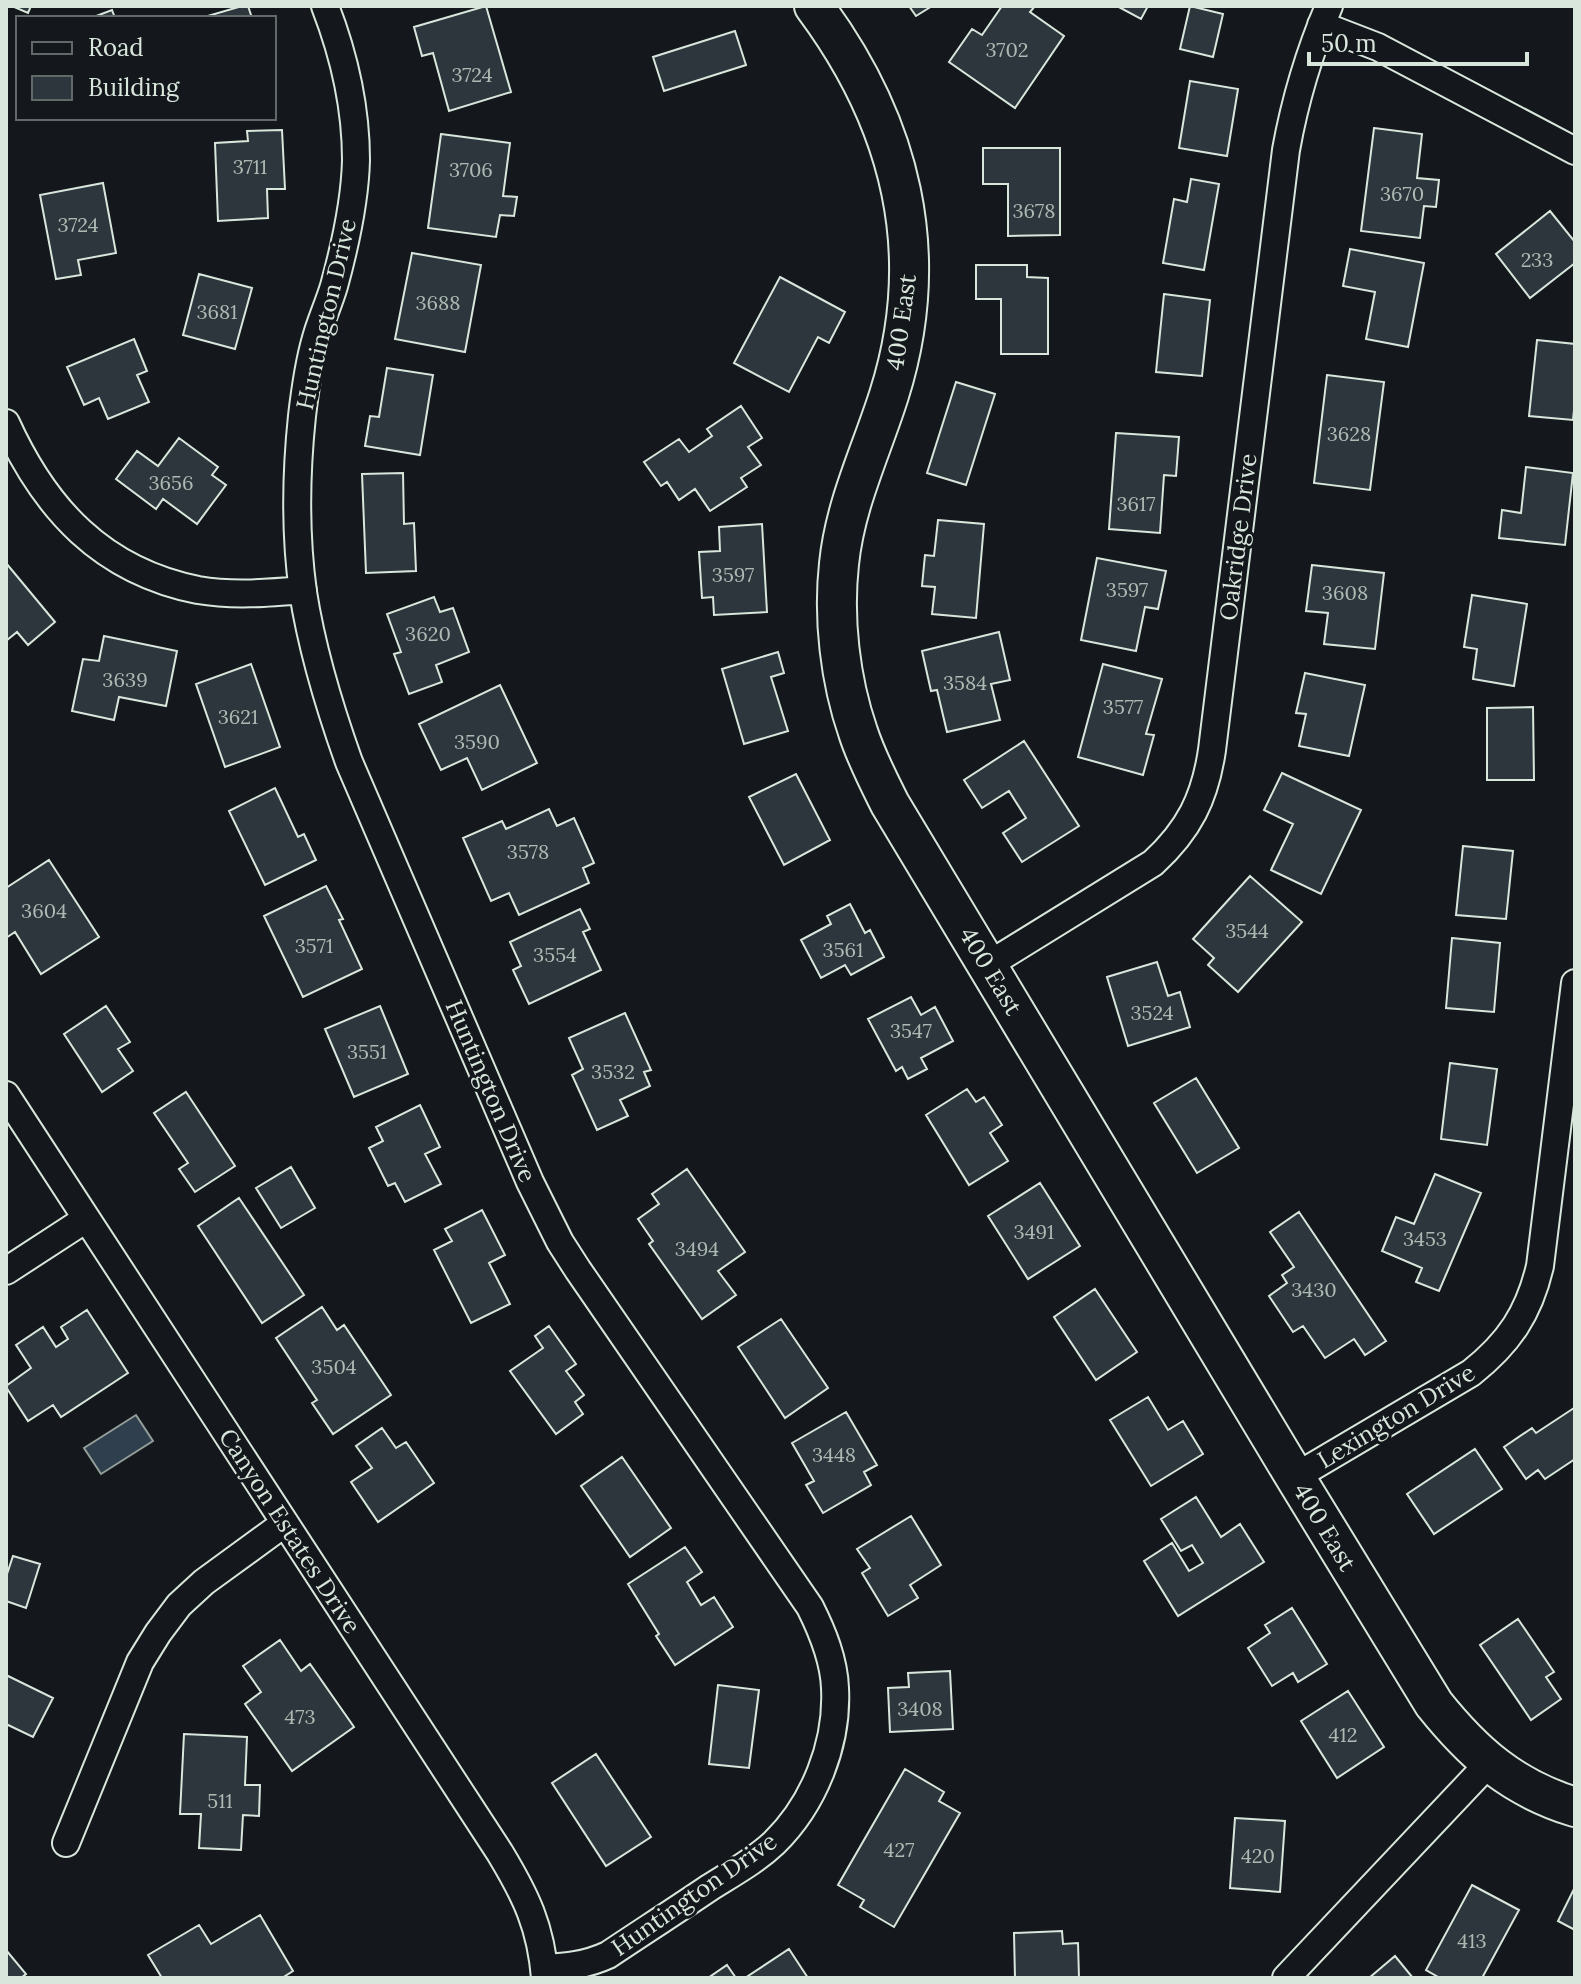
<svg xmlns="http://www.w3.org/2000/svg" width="1581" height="1984" viewBox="0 0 1581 1984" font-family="Lora,serif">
	<rect width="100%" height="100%" fill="#14181c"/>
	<!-- water -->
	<path fill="#2f3f4d" stroke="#939e99" stroke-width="2" d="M136,1415l17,26 -52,33 -17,-26z"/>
	<!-- building -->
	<path fill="#2c363c" stroke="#d8e6dc" stroke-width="2" d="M12,6h19l-3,7z
		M242,6h6l4,12h-51z
		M486,6l25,86 -62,19 -16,-58 -11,3 -8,-29z
		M909,6h23l-16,10z
		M1002,6h33l-5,6 34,24 -49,72 -66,-46 23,-33 10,6z
		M1117,6h31l-7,13z
		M1190,6l33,8 -10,43 -33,-8z
		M112,10l3,8h-24z
		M735,31l11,34 -82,26 -11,-34z
		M1190,81l48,8 -11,67 -48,-8z
		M1374,128l48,6 -5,44 22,2 -3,27 -12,-1 -4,32 -59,-7z
		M282,130l3,59h-18l1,29 -50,3 -3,-78 33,-2 -1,-10z
		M441,134l69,9 -7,53 14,1 -3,19 -14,-1 -4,22 -68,-9z
		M983,148h77v87l-52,1v-52h-25z
		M1191,179l28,5 -15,86 -41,-7 11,-64 13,3z
		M103,183l13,70 -38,7 3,15 -25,4 -16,-84z
		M1550,211l25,31v21l-45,35 -34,-44z
		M1350,249l74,14 -16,84 -42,-8 9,-47 -32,-6z
		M412,253l69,12 -16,87 -70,-13z
		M976,265h51v12l21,1v76h-47v-55h-25z
		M199,274l53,14 -17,61 -52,-14z
		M780,277l65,35 -16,31 -11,-6 -29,55 -55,-29z
		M1164,294l46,6 -8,76 -46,-4z
		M134,339l13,32 -10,4 12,27 -41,17 -9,-21 -15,7 -17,-38z
		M1537,340l38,4v56l-2,20 -44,-4z
		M387,368l46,7 -13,80 -55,-9 5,-30 9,1z
		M1327,375l57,7 -14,108 -56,-7z
		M956,382l39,12 -29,91 -39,-12z
		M741,406l21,32 -14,9 13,18 -20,13 6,9 -37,24 -15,-22 -16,11 -12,-18 -6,4 -17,-24 35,-23 10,13 23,-16 -5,-7z
		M1116,433l63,4 -3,39 -12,-1 -4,58 -51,-4z
		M179,438l39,29 -6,8 14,10 -29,39 -34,-25 -7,10 -40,-30 21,-28 21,15z
		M1526,467l47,6 -8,72 -66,-7 3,-28 19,3z
		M403,473l1,51 10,-1 2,48 -50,2 -4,-99z
		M938,520l46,4 -8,94 -44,-4 3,-27 -13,-1 3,-31 9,1z
		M762,524l5,88 -53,3 -1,-18 -11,1 -3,-46 21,-1 -1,-24z
		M1097,558l69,13 -8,38 -13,-2 -9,44 -55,-11z
		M6,563l49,59 -27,23 -11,-13 -11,9z
		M1312,565l72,8 -9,76 -51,-5 4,-31 -22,-2z
		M1472,595l55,9 -13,82 -41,-7 4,-30 -13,-2z
		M434,597l6,15 13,-4 16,44 -33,13 6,17 -33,12 -15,-40 7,-2 -14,-38z
		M999,632l11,48 -19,4 9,36 -53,12 -10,-42 -6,1 -9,-40z
		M104,636l73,15 -11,55 -47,-9 -5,23 -42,-9 11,-52 16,2z
		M778,652l6,21 -13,4 17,54 -44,13 -22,-75z
		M251,664l29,83 -55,20 -29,-83z
		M1103,664l59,15 -16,55 8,1 -11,40 -65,-18z
		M1305,673l60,12 -16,71 -50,-10 7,-32 -10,-1z
		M500,685l37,78 -55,27 -15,-32 -26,12 -22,-46z
		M1533,707l1,73h-47v-72z
		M1024,741l55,85 -57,36 -19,-29 23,-15 -17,-27 -27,17 -18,-28z
		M1282,773l79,37 -40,84 -50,-24 22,-46 -29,-14z
		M796,774l34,66 -46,25 -35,-68z
		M275,788l23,49 6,-3 12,26 -51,25 -36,-74z
		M549,809l8,17 17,-8 20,45 -11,5 6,15 -70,32 -10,-22 -18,8 -28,-63 39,-17 4,8z
		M1463,846l50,5 -7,68 -50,-4z
		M49,860l50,77 -58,37 -26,-42 -9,6v-50z
		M1250,876l52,46 -64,70 -30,-27 6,-7 -21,-19z
		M326,886l17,33 -4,1 23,49 -59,28 -39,-81z
		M850,904l15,29 5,-3 14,27 -33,18 -6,-10 -24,13 -20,-38 30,-16 -4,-8z
		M580,909l10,20 -7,3 18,38 -72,34 -16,-34 8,-4 -11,-24z
		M1452,938l48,5 -6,69 -48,-4z
		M1157,962l11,34 12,-4 10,35 -62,19 -21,-69z
		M911,997l10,18 14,-8 18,34 -32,17 6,11 -19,10 -6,-12 -6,4 -28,-52z
		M106,1006l24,36 -12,7 15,22 -31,21 -38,-58z
		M380,1006l28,68 -54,23 -29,-68z
		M625,1013l26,57 -7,2 6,14 -30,14 8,16 -31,14 -25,-55 11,-6 -14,-31z
		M1450,1063l47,6 -10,76 -46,-6z
		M1196,1078l43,70 -42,25 -43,-70z
		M967,1089l9,13 8,-5 18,28 -12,8 18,28 -39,24 -43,-70z
		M186,1092l49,74 -40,26 -16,-23 9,-6 -34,-50z
		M420,1105l20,42 -15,7 16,30 -36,18 -10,-19 -7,3 -19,-38 14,-7 -7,-14z
		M291,1167l24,41 -34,20 -25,-40z
		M687,1169l58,83 -27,19 18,24 -34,24 -53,-75 4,-3 -15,-22 21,-15 -7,-10z
		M1435,1174l46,19 -42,98 -23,-9 6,-14 -40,-17 14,-34 18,7z
		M1040,1183l40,63 -52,33 -40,-63z
		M239,1198l65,97 -42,28 -64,-97z
		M482,1210l23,45 -16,8 21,41 -39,19 -37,-73 18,-9 -7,-12z
		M1299,1212l87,129 -21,14 -11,-16 -29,19 -22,-32 -10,6 -24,-36 18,-13 -5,-8 12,-8 -24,-35z
		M1095,1289l42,63 -41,28 -42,-63z
		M322,1307l15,23 7,-5 47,70 -58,39 -21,-31 5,-3 -41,-62z
		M87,1310l41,63 -67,44 -8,-12 -25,16 -22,-34v-1l25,-18 -15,-23 27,-18 13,20 12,-8 -7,-12z
		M781,1319l47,69 -43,30 -47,-71z
		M549,1326l27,38 -10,7 18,24 -9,7 8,12 -27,20 -46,-63 33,-23 -8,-12z
		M1148,1397l20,33 15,-9 20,33 -52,32 -41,-66z
		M1574,1408l1,51 -30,20 -7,-9 -12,9 -22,-32 28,-19 4,5z
		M846,1412l31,53 -13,7 7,13 -48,28 -17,-28 8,-4 -22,-38z
		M382,1428l14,20 10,-6 28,41 -56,39 -27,-40 21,-14 -16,-22z
		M1475,1449l27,40 -68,45 -27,-40z
		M622,1457l49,71 -41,29 -49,-71z
		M1196,1497l25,40 19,-13 24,38 -86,54 -34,-55 28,-18 17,28 14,-8 -11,-18 -11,6 -20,-32z
		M911,1516l30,49 -31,20 8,13 -30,18 -26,-43 8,-5 -13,-19z
		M685,1547l17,25 -15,10 14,23 13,-8 19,30 -58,38 -19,-29 3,-2 -31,-50z
		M13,1556l27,8 -14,44 -20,-7v-24z
		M1292,1608l35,56 -29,18 -5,-9 -21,13 -24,-38 22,-15 -5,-8z
		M1518,1619l36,53 -8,5 15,22 -30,21 -51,-75z
		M280,1640l21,31 9,-7 44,63 -62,44 -47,-67 16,-12 -18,-26z
		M950,1671l3,58 -63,3 -2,-44 21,-1 -1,-14z
		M6,1675l47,23 -20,39 -27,-13z
		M718,1685l41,5 -10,78 -40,-4z
		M1348,1691l36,56 -47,31 -36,-57z
		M184,1734l63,3 -2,48h15l-1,31 -16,-1 -2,35 -42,-2 2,-34h-21z
		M596,1754l55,83 -45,29 -54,-83z
		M905,1769l39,23 -5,9 21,12 -66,114 -34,-20 4,-7 -26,-15z
		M1235,1818l50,3 -5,71 -50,-4z
		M1472,1885l47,25 -37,68h-42l-14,-8z
		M1575,1887v43l-17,-9z
		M260,1915l33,56 -11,7h-120l-14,-23 51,-30 12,19z
		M1062,1931l1,13 15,-1 1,35h-64l-1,-45z
		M789,1949l19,29h-63z
		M6,1950l20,24 -5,4h-15z
		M1395,1956l18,22h-44z
		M727,1965l9,13h-28z"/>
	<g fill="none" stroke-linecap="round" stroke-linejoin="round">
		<!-- street casing -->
		<g stroke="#d8e6dc" stroke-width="30">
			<path id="street" d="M325,6c19,49 31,101 31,154 -1,42 -11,86 -22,126 -5,17 -13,34 -18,52 -7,24 -11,52 -14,78 -6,57 -7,118 1,176 9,58 26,114 46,170l181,420 30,60 18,28 232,337c13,26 24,53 25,81 3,56 -21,116 -61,155 -19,18 -43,31 -65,45 -34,23 -68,45 -101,67 -22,10 -41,12 -64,13
				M1321,25l57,22 197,104
				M6,423c39,86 96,148 192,167 35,6 70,3 105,0
				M988,965l165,-102c36,-33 52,-65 59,-113l74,-600c9,-50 23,-97 43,-144
				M6,1095l494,758c26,43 41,74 45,125
				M6,1271l80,-52
				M1295,1477l176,-104c38,-30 58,-60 69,-107l35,-283
				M66,1843l74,-181 18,-29 21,-28 25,-23 81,-59
				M1286,1978l203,-215"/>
		</g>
		<!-- secondary casing -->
		<g stroke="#d8e6dc" stroke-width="42">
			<path id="secondary" d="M814,6c87,117 120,247 75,389 -18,57 -44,109 -50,169 -6,54 1,116 19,168 8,25 20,48 32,72l405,673 139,227c40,50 79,84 141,103"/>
		</g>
		<!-- street -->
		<use href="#street" stroke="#14181c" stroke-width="26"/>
		<!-- secondary -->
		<use href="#secondary" stroke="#14181c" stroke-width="38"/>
	</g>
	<g text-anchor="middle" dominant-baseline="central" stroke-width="6" stroke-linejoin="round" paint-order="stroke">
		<!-- number labels -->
		<g font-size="20" fill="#adbab4">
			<text x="1007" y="49">3702</text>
			<text x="472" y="74">3724</text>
			<text x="250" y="166">3711</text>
			<text x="471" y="169">3706</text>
			<text x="1402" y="193">3670</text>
			<text x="1034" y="210">3678</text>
			<text x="78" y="224">3724</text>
			<text x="1537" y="259">233</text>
			<text x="438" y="302">3688</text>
			<text x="217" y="311">3681</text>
			<text x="1349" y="433">3628</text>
			<text x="171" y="482">3656</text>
			<text x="1136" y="503">3617</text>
			<text x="733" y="574">3597</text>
			<text x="1127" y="589">3597</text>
			<text x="1345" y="592">3608</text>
			<text x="428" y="633">3620</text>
			<text x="125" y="679">3639</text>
			<text x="965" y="682">3584</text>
			<text x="1123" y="706">3577</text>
			<text x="238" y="716">3621</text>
			<text x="477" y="741">3590</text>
			<text x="528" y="851">3578</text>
			<text x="44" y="910">3604</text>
			<text x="1247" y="930">3544</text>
			<text x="314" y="945">3571</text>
			<text x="843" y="949">3561</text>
			<text x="555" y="954">3554</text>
			<text x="1152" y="1012">3524</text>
			<text x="911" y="1030">3547</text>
			<text x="367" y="1051">3551</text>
			<text x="613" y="1071">3532</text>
			<text x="1034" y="1231">3491</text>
			<text x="1425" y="1238">3453</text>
			<text x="697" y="1248">3494</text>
			<text x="1314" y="1289">3430</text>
			<text x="334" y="1366">3504</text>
			<text x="834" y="1454">3448</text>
			<text x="920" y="1708">3408</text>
			<text x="300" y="1716">473</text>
			<text x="1343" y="1734">412</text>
			<text x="220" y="1800">511</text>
			<text x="899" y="1849">427</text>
			<text x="1258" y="1855">420</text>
			<text x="1472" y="1940">413</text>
		</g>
		<!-- street labels -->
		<g font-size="24" fill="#d8e6dc" stroke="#14181c">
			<text transform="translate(326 314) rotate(-77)">Huntington Drive</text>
			<text transform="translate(901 322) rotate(-82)">400 East</text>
			<text transform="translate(1238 537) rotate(-83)">Oakridge Drive</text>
			<text transform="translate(991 971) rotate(59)">400 East</text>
			<text transform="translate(491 1091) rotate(67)">Huntington Drive</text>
			<text transform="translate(1396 1416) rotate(-31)">Lexington Drive</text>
			<text transform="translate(1325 1527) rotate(59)">400 East</text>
			<text transform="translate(290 1531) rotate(57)">Canyon Estates Drive</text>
			<text transform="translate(694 1894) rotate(-35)">Huntington Drive</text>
		</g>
	</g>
	<!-- border -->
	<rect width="1581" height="1984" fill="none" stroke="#d8e6dc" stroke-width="16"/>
	<!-- legend -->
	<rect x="16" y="16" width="260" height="104" fill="#14181c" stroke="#626a69" stroke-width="2"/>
	<rect x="32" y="42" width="40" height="12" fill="#14181c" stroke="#626a69" stroke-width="2"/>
	<text x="88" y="56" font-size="24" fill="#d8e6dc">Road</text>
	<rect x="32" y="76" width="40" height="24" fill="#2c363c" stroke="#626a69" stroke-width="2"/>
	<text x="88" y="96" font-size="24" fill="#d8e6dc">Building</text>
	<!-- scale -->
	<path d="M1309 52v12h218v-12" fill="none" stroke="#d8e6dc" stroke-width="4"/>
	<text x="1321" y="52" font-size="24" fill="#d8e6dc" stroke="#14181c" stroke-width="6" paint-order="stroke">50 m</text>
</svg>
